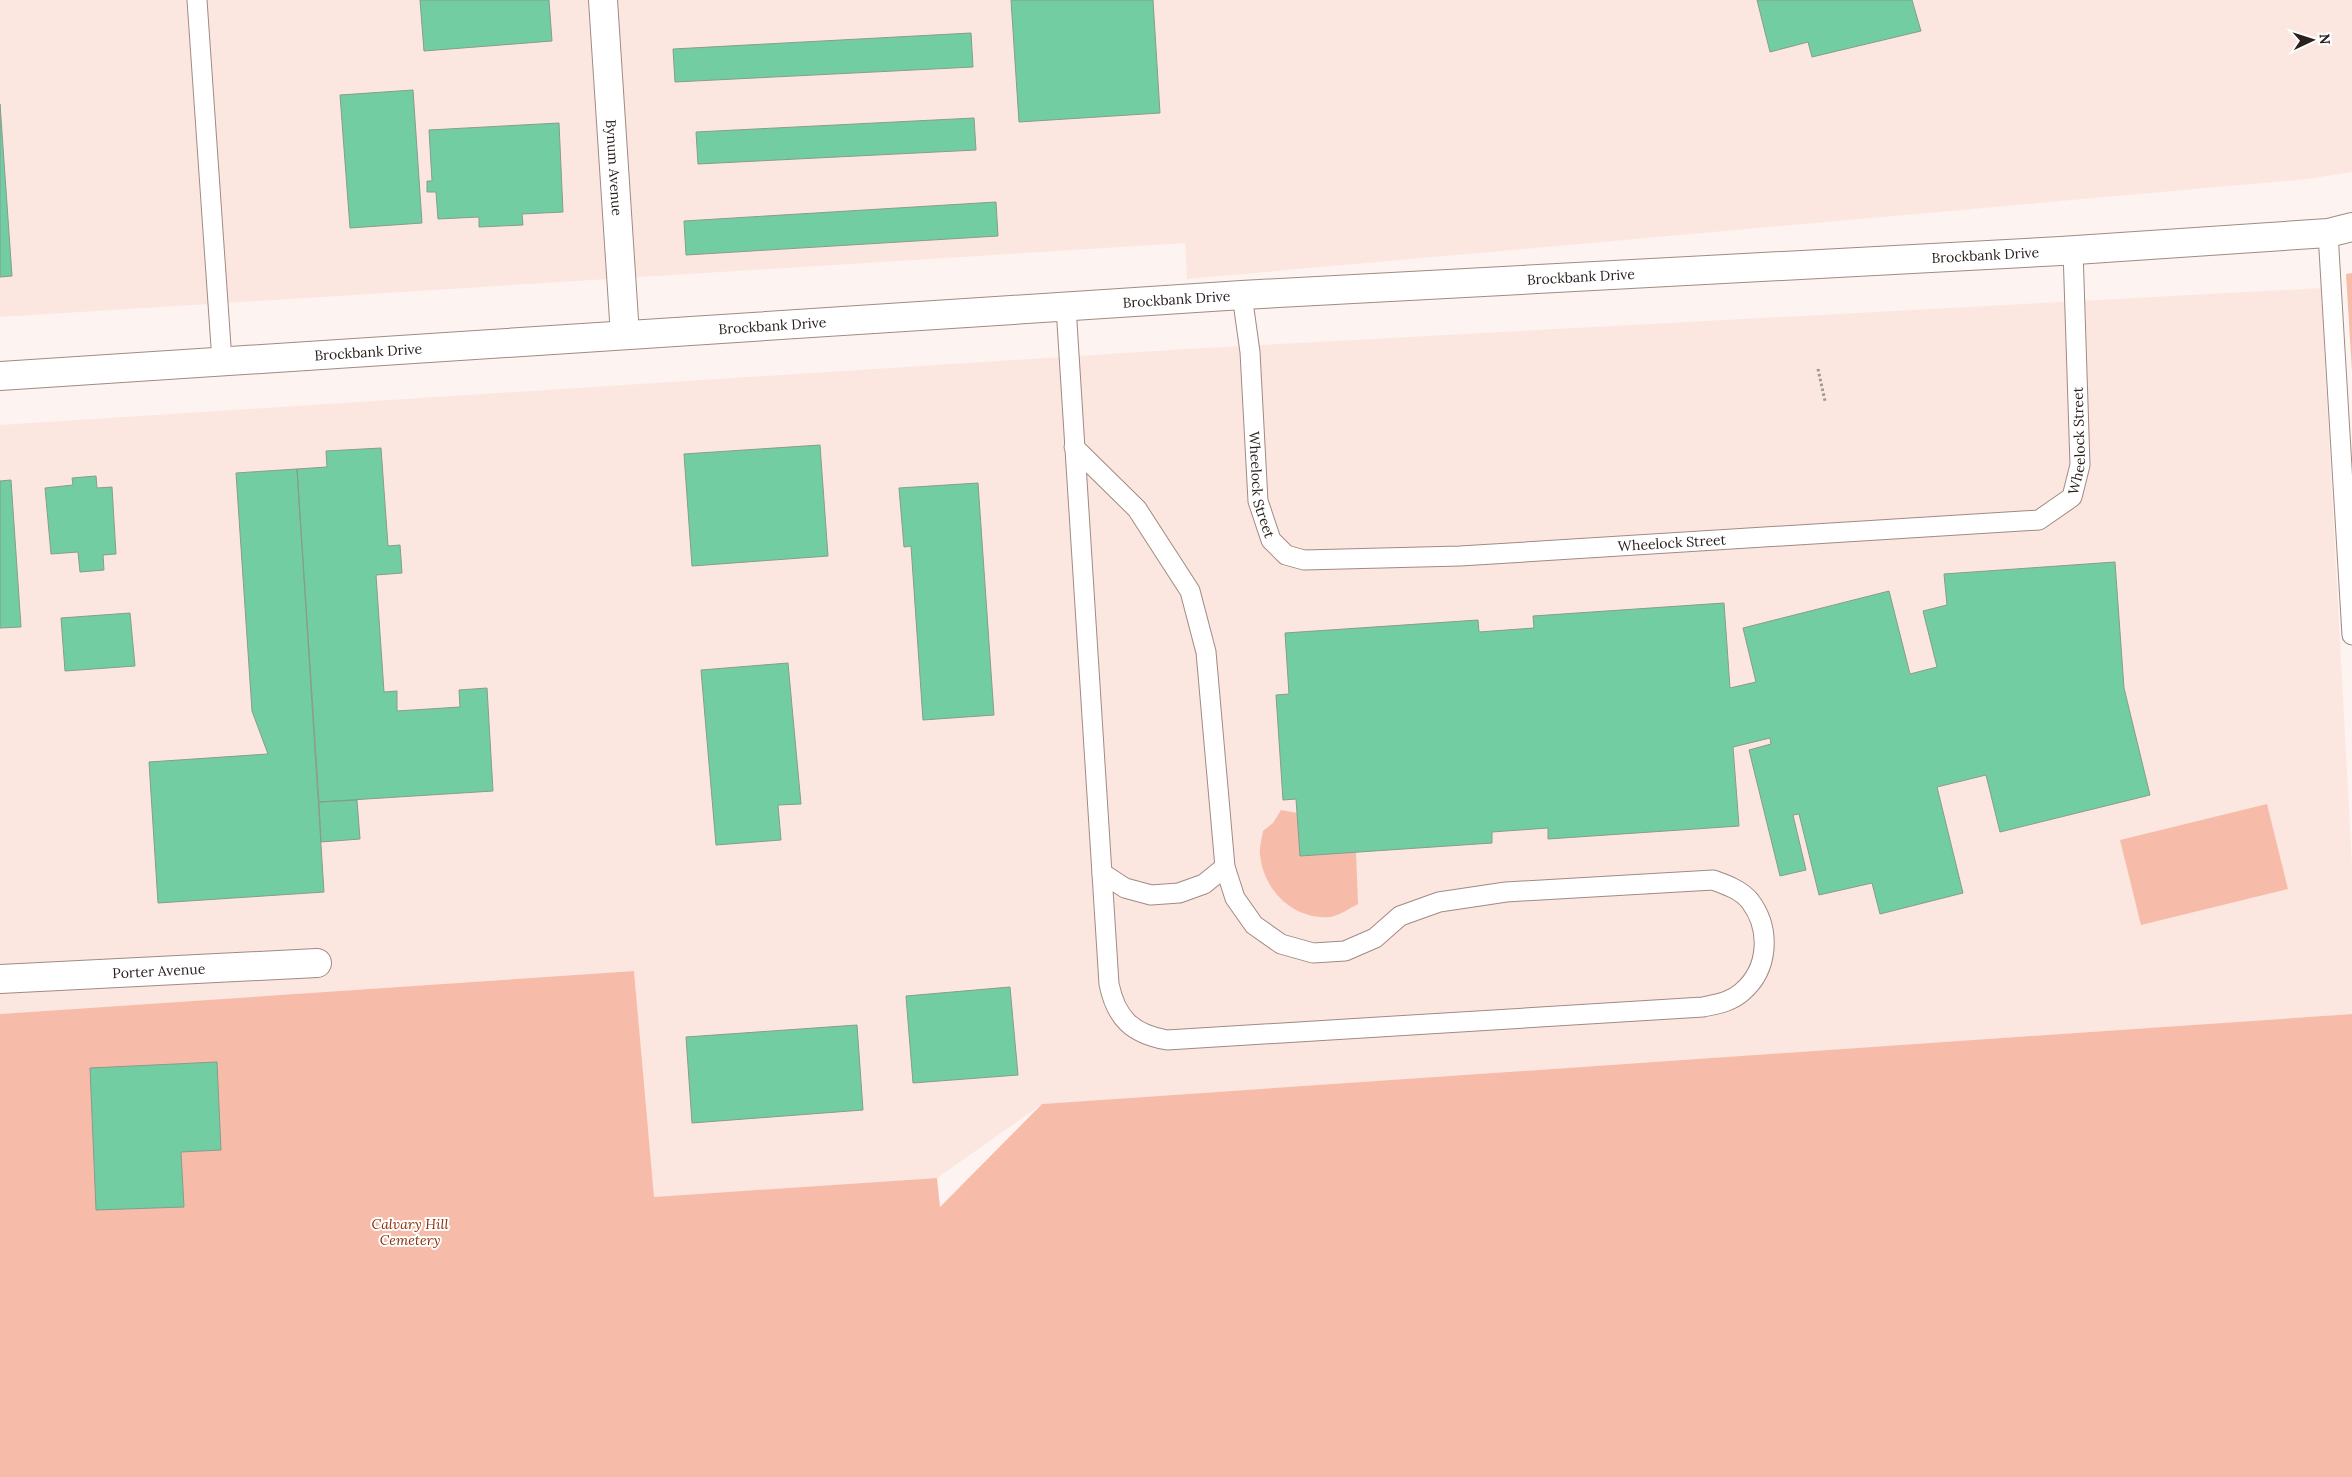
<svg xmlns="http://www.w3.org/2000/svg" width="2352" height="1477" viewBox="0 0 2352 1477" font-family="Lora,serif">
	<rect width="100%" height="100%" fill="#fdf3f0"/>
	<!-- built -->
	<path fill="#fbe7e0" d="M0,0h2352v172l-45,7 -1120,100 -2,-36 -1185,74z
		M2321,288l31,577v149l-1310,90 -105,74 -284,19 -19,-226 -634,43v-589l1187,-76z"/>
	<!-- green -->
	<path fill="#f7bca9" d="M2352,273v98l-6,-97z
		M2267,804l21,85 -147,36 -21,-85z
		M1281,810l16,3 3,43 56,-4 2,52c-8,4 -19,12 -28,13 -37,3 -67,-27 -70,-63 -1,-7 2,-16 3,-23l10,-8z
		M634,971l20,226 283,-19 3,29 102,-103 1310,-90v463h-2352v-463z"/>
	<!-- building -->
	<path fill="#73cda2" stroke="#869c8f" d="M420,0h129l3,41 -128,10z
		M1011,0h142l7,113 -141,9z
		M1757,0h155l9,31 -109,26 -4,-15 -38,10z
		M971,33l2,34 -298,15 -2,-33z
		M413,90l9,133 -72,5 -10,-133z
		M0,104l12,172 -12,1z
		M974,118l2,32 -278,14 -2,-32z
		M559,123l4,89 -41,2 1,11 -44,2v-10l-41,2 -2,-27h-9v-11h5l-3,-51z
		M996,202l2,34 -312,19 -2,-34z
		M820,445l8,111 -136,10 -8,-112z
		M381,448l7,98 12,-1 2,28 -26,2 8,117 13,-1v20l63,-4 -1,-17 28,-2 6,103 -174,11 -22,-333 30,-2 -1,-16z
		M297,469l27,423 -166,11 -9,-141 119,-8 -16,-43 -16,-238z
		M96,476l1,12 15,-1 4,67 -13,1 1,15 -24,2 -2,-20 -27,2 -6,-66 28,-3 -1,-7z
		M11,480l10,147 -21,1v-147z
		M978,483l16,232 -71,5 -12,-174 -7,1 -5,-59z
		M2115,562l9,126 26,107 -150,37 -14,-57 -49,12 26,106 -83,21 -8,-31 -53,12 -20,-81 -6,1 13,55 -26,6 -31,-126 22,-6 -1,-6 -37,9 6,79 -191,13v-11l-56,4v11l-192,13 -4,-57 -13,1 -7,-105 13,-1 -4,-61 193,-13 1,12 55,-4 -1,-12 191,-13 6,85 26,-6 -13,-54 146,-37 21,83 27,-7 -14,-56 24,-6 -3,-31z
		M130,613l5,53 -70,5 -4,-53z
		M788,663l13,141 -23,1 3,35 -65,5 -15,-175z
		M357,800l3,39 -39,3 -2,-40z
		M1010,987l8,88 -105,8 -7,-87z
		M857,1025l6,85 -171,13 -6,-86z
		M217,1062l4,88 -40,2 3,55 -88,3 -6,-142z"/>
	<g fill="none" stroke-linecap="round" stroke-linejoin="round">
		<!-- lane casing -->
		<g stroke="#a18a82" stroke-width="21">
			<g id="lane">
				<path d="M197,0l25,361"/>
				<path d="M2328,233l24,402"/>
				<path id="s1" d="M1242,295l8,57 8,149 13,39 15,15 18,5 156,-4 579,-36 33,-23 8,-32 -7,-215"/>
				<path d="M1066,307l43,677c7,34 23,50 58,56l536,-33c14,-3 28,-5 39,-15 27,-23 29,-63 8,-91 -9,-11 -23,-16 -37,-21l-207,12 -67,10 -39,14 -25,22 -30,13 -32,2 -32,-9 -27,-19 -19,-27 -10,-31 -19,-215 -16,-61 -53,-82 -63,-62"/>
				<path d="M1102,873l23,15 26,7 28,-2 25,-9 21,-17"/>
			</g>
		</g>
		<!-- street casing -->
		<g stroke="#a18a82" stroke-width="30">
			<g id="street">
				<path id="s2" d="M603,0l22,335"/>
				<path id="s3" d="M0,979l317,-16"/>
			</g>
		</g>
		<!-- secondary casing -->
		<g stroke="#a18a82" stroke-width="30">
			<g id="secondary">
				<path id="s4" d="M0,376l1242,-81 819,-44 267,-18 24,-6"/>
			</g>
		</g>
		<!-- path -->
		<path stroke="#a19895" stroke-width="3" stroke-dasharray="2.5 2.5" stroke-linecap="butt" d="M1818,369l7,32"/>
		<!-- lane -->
		<use href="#lane" stroke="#fff" stroke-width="19"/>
		<!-- street -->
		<use href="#street" stroke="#fff" stroke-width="28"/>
		<!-- secondary -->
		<use href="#secondary" stroke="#fff" stroke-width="28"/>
	</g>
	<g text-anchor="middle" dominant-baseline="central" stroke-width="4" stroke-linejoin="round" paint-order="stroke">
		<!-- street labels -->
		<g font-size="14" fill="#2a211e" stroke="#fff">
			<text stroke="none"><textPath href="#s2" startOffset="168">Bynum Avenue</textPath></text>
			<text stroke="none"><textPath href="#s4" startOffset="1989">Brockbank Drive</textPath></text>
			<text stroke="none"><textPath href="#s4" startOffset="1584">Brockbank Drive</textPath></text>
			<text stroke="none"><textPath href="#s4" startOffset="1179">Brockbank Drive</textPath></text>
			<text stroke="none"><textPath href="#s4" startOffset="774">Brockbank Drive</textPath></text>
			<text stroke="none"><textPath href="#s4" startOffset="369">Brockbank Drive</textPath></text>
			<text stroke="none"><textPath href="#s1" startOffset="1121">Wheelock Street</textPath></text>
			<text stroke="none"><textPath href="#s1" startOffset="191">Wheelock Street</textPath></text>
			<text stroke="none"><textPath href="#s1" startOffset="656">Wheelock Street</textPath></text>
			<text stroke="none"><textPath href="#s3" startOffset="159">Porter Avenue</textPath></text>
		</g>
		<!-- park labels -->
		<g font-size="14" font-style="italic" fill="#8e2e05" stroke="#fff">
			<text x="410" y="1224">Calvary Hill<tspan x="410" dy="16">Cemetery</tspan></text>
		</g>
	</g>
	<!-- north arrow -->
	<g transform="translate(2312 40) rotate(86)" stroke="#ffffff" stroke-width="4" paint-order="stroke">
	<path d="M0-4L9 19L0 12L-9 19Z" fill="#2a211e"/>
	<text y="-8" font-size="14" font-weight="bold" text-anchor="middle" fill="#2a211e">N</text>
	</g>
</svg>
